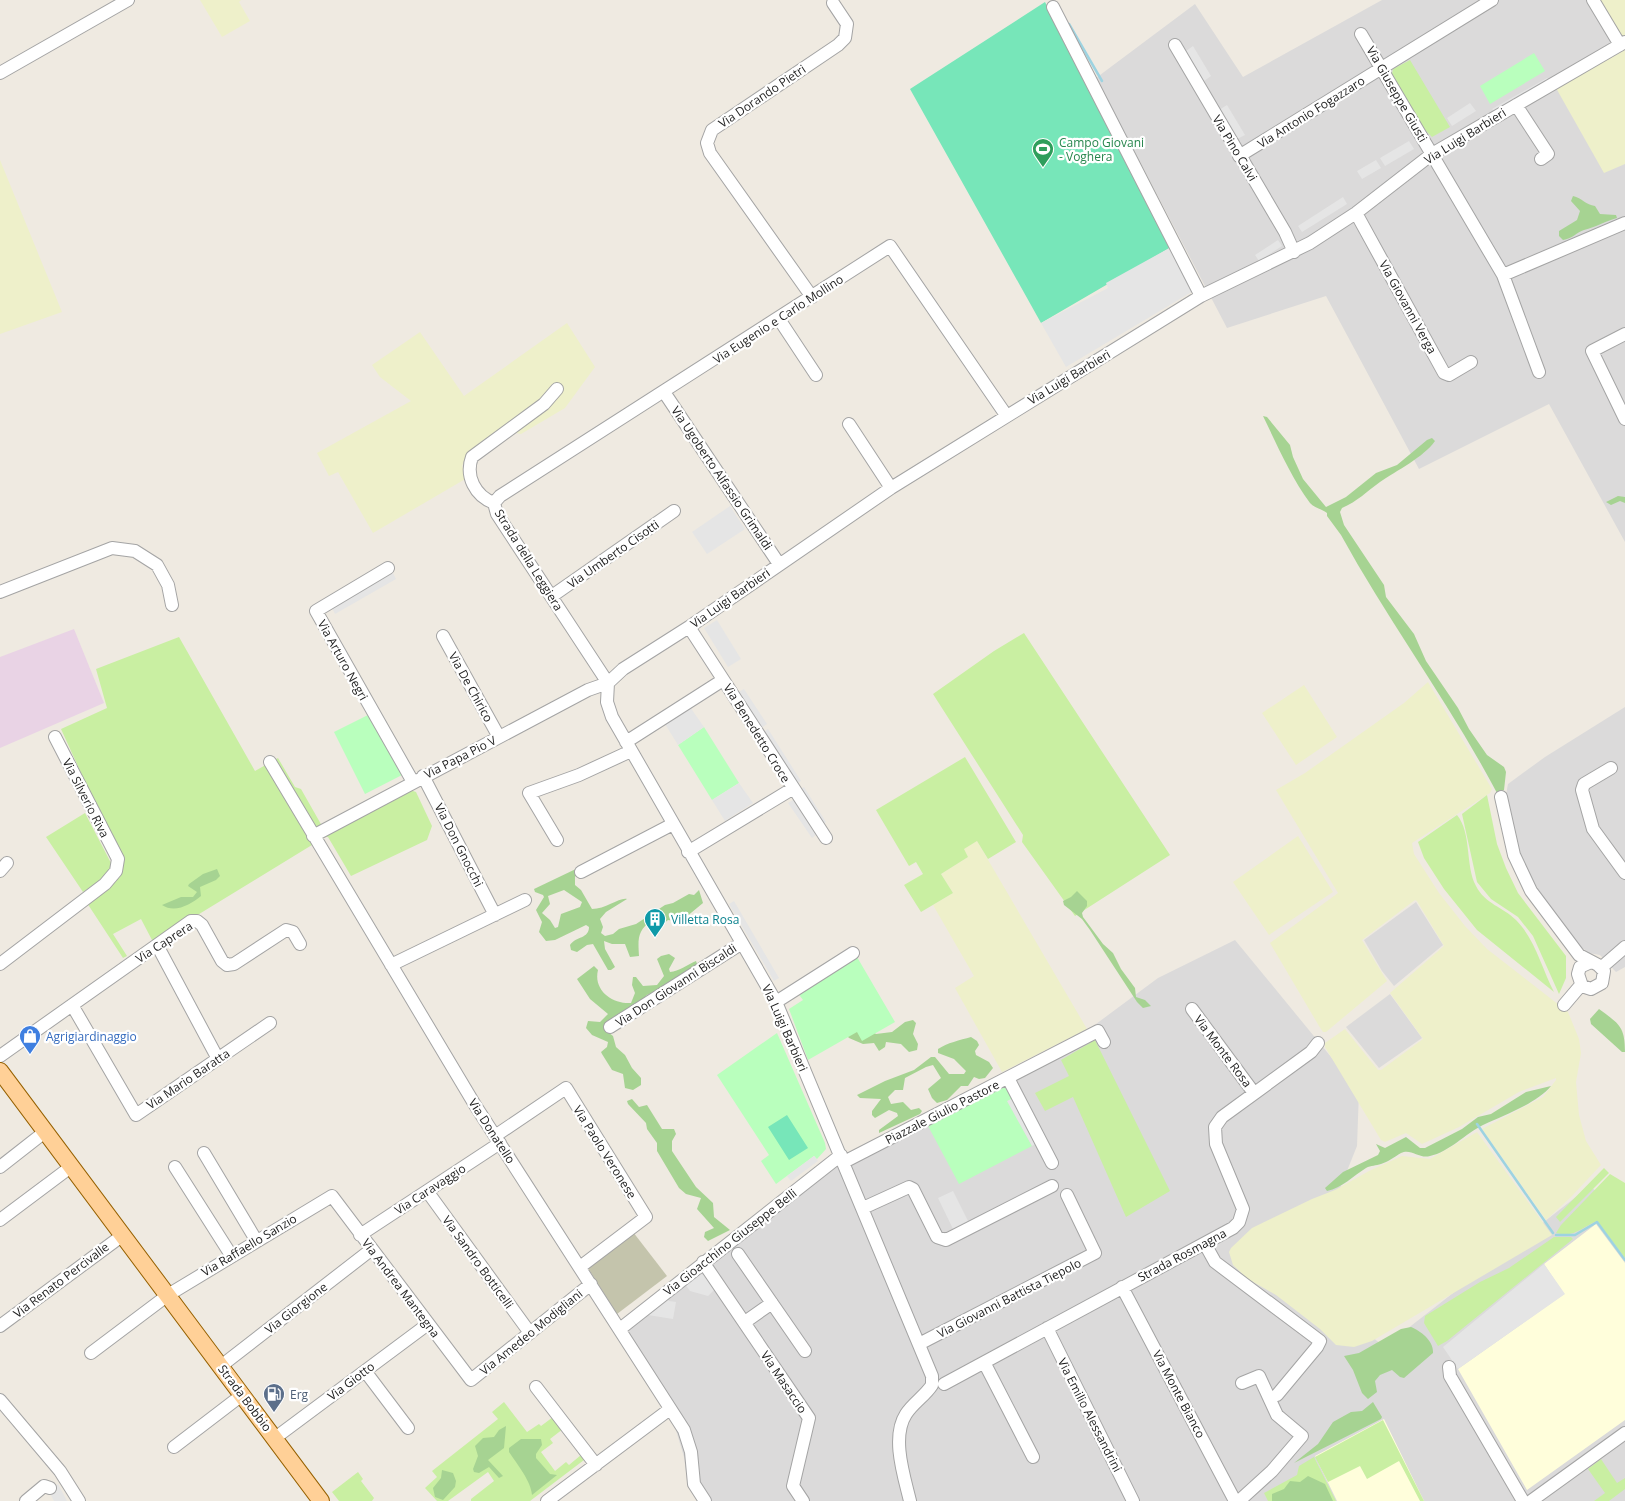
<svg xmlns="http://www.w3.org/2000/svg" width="1625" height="1501" viewBox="0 0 1625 1501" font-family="'Open Sans',sans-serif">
	<rect width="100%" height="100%" fill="#efeae1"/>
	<!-- residential -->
	<path fill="#dbdada" d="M1382,0h243v542l-76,-138 -130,65 -93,-173 -99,32 -131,-250 99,-74 48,73z
		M1625,707v260l-9,5 -16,-17 -11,-2 -15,-11 -42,-62 -11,-20 -15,-65 2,-11 37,-27z
		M1416,902l27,43 -49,41 -12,-15 -18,-31z
		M1235,940l124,151 -2,55 -53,132 80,69 206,-161 35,31v284h-927l-10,-14 -4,-30 -9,-30 -51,-98 212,-166 195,-101 61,-35 66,-49z
		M1390,994l32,44 -43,30 -33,-41z"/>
	<!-- industrial -->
	<path fill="#e9d3e5" d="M74,629l30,74 -104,45v-91z"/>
	<!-- education -->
	<path fill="#fffedb" d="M1596,1224l29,39v157l-98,70 -69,-121 106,-75 -20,-30z
		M1384,1419l40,82h-87l-22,-45z"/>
	<!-- construction -->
	<path fill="#c4c4ac" d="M633,1232l34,44 -50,38 -29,-46z"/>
	<!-- farmland -->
	<path fill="#eef0ca" d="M200,0h41l-2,2 11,19 -28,16z
		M1596,0h29v37l-5,3z
		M1625,50v114l-21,9 -48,-85z
		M0,160l62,152 -62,22z
		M567,323l28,44 -30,41 -44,26 -19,-4 -36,27 -4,9 5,12 -94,55 -35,-61 -9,4 -12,-23 94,-52 -31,-24 -8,-12 48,-33 44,64z
		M1428,682l64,107 -2,4 -78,50 2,11 25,39 26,33 22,23 81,63 11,27 2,14 -5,29 3,33 7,26 15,24 -30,32 -25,23 -64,-91 61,-32 13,-17v-2l-37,14 -60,35 -37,17 -16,-11 -21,9 -4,-2 -56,-93v-4l20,-14 33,41h3l42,-31 -33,-46 54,-47 -27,-45 -2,-1 -53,40 25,41 -61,51h-3l-4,-6 -49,-83 68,-50 -62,-103 29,-17 99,-70z
		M1304,685l33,52 -41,28 -34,-52z
		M1298,836l35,56 -64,43 -36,-53z
		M977,841l110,188 -85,43 -47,-84 19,-12 -41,-71 20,-12 -12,-19 27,-17 -5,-8z
		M1477,1132l75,103 -180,106 -18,6 -18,-2 -16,-16 -44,-34 -28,-16 -15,-14 -4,-13 2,-4 21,-20 60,-29 23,-9 34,-19 33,-15 28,3z"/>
	<!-- grass -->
	<path fill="#c9efa2" d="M1410,60l40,67 -18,10 -7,-7 -33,-56 1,-5z
		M1024,633l146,222 -95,61 -53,-74 1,-7 -90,-141 61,-43z
		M179,637l76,134 23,-13 17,29 6,2 25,44 84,-43 6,2 16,34 -5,14 -76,36 -23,-39h-3l-170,104 -3,-1 -11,-21 -28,15 14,22 -4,2 -36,-55 33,-26 2,-14 -61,-134 46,-21 -11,-39z
		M965,757l51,85 -28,17 -11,-18 -13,8 4,8 -27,17 12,19 -32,19 -17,-27 19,-11 -7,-12 -7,4 -33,-56z
		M1487,795l10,49 9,24 12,25 48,63v22l-7,16 -26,-58 -15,-19 -27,-18 -14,-17 -15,-68z
		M85,813l26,50 -3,12 -25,17 -37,-55z
		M1457,815c15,18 8,51 19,71 9,18 27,21 40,34 19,19 26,49 38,72l-77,-62 -33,-41 -20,-31 -6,-16z
		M1095,1040l75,151 -44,26 -53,-120 -28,14 -10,-18 34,-17 -8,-16z
		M1604,1168l5,5 -49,49 -4,-5z
		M1610,1174l15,9v75l-28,-37c-15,6 -22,17 -41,12l5,-8z
		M1554,1237h17l2,2 -126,102 -9,5 -14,-23 1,-7 55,-34 29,-14z
		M504,1402l23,30 12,-8 2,2 12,-9 10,12 -13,10 3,4 -12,9 14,19 11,-9 3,3 12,-10 3,5 -54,41h-59v-2l23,-18 -6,-9 -40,29h-11l-12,-13 12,-11 -5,-6 66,-52 -6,-7z
		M1383,1420l41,81h-4l-21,-40 -32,18 -7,-13 -32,16 -13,-25z
		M1314,1457l22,44h-68l-4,-8 33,-18 2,-9z
		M1601,1459l16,24 8,-5v11l-16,12h-15l11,-8 -17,-24z
		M358,1472l5,7 -2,2 13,17 -2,3h-33l-7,-9z"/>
	<!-- forest -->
	<path fill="#a6d392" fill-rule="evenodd" d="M1573,196c9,2 13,9 22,10l5,8 16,1 1,3c-11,3 -21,9 -33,12 -7,2 -12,9 -21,10l-4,-4v-5l18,-11 3,-9 -9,-10z
		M1263,416l4,1 23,28 3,12 10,22 23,28 20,-10 30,-24 21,-8 30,-25 5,-2 3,3c-11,16 -39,30 -55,41 -14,10 -22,19 -38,26l-2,4 4,13 40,60 2,12 28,37 12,27 32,47 11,21 18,26 17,12 2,5 -2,18 -7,3c-47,-89 -107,-169 -156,-258l-14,-19v-3c-5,-4 -13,-5 -17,-10 -19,-26 -33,-58 -47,-87z
		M1618,496l7,1v6l-5,-2 -9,4 -5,-3z
		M580,867l-5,10v8l6,5 11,19c14,0 28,-12 35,-10l-21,13 -6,7 3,8 -2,6 4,3 8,-2 6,-5 17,-5 29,-19 8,-2 16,-9 5,1 5,-5 4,13 -23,19 -12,-2 -5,4 -11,-4c-15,11 -14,19 -13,36l-9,1 -5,-13h-13l-8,-3 1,8 10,18 -4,3h-3l-15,-26 -6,1 -10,7 -6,-2 -1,-5c6,-9 19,-6 19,-18l-3,-2 -31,15 -9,1 -7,-9 3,-10 -6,-12 8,-13 -1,-2 -8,-3 -1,-3zM564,890l18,12 -2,5 -19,7 -3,13 -3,1 -5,-8 -8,-7 8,-9 -2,-8z
		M217,869l3,7 -4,4 -16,7 1,9c-10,8 -26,18 -39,9l19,-8h12l4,-5 -9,-6 1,-2 14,-10z
		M1077,891l10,10v5l-5,7 1,4 20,27 10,9 8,16 14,19 1,9 9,3 6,6 -8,2 -6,-6 -47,-72 -8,-11 -18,-14 -1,-4 8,-4z
		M669,954l6,4 -6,11 1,3c9,-1 17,-7 26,-11l1,3 -27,20 -23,11 -39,37 5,4 3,11 9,8 7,13 9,10v7l-8,5 -8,-2 -2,-14 -11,-4 -10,-16 -1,-2 6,-5 1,-5 -16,-7 -6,-7 2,-7 12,1 8,-8 -18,-15 -13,-20 17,-13 4,4c-5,20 14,34 33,33l4,-10 -3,-8 1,-8h3l7,9 14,-1 7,-9 -7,-17 4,-3z
		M811,994l65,40 16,-2 13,-10 8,-2 3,3 -3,11 5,10 -1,6 -8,2 -8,-8 -15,-2 -1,5 -6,4 -5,-8 -11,1 -14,-6z
		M1599,1009c20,15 26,17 26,43h-3l-31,-28 -1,-5z
		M971,1037l6,4 2,4 -4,6 1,4 13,7 4,6 -8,10 -6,1 -5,-2 -6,9h-7l-14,14 -10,3 -5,-5 -4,-9 13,-11 -8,-13 -7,2 -21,11 -2,12h-8l-7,7 3,7 12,-2 8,8 8,-2 3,3 -2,3 -41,19v-3l19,-14 -1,-3 -8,-3 -14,8 -3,-3v-4l9,-12 -21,-1 -3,-3 28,-14 29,-11 17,-13h4l14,17h15l2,-3 -12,-12 -16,-6v-4c9,-6 22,-9 33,-12z
		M1551,1086c-15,18 -47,29 -68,39 -18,9 -34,27 -53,31 -11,3 -19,-8 -29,-3 -7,4 -13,9 -20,11 -5,2 -10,1 -15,4 -13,8 -24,20 -39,23l-2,-3 18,-16 35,-17 2,-4 -4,-7 9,4 21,-11 14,11h5l37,-19 16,-12 13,-3 35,-22z
		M632,1099l7,8 8,-2 15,24h12l2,5 -4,7v10l24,36 17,16 1,14 16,13 -22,11 -4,-4 1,-5 9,-4 -17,-19 4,-11 -15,-4 -7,-6 -22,-37v-8l-10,-14 -1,-6 -18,-19 -1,-3z
		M1411,1327c10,4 23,14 22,26l-29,25 -4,-1 -8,-7 -12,5 -5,6 2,11 -9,7 -6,-6 -9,-23 -9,-14 15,-3 42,-24z
		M1373,1402l9,15 -1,2 -87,44 24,-19 15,-22 18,-10 11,-1z
		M506,1426l-2,22 -16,12 15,16 -4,2 -10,-11 -10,6 -5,-1 -1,-3 5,-13 -3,-10 8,-8 11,-1 5,-7z
		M521,1439h20l1,6 -6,9v4l14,16 7,1 -25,20c-1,-14 -15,-31 -23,-43v-4z
		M442,1470l11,3 3,8 -1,6 -12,13 -8,-3 -2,-9 8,-10z
		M1308,1476l17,8 8,17h-61v-7l12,-5 6,-8 10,1z"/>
	<!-- park -->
	<path fill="#b9ffbd" d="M1534,53l11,18 -55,33 -10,-18z
		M368,715l34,60 -37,19 -31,-62z
		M704,727l35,56 -27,17 -34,-55z
		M857,957l38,65 -33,19 -5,-9 -49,28 -19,-51 14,-9 -6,-8z
		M777,1033l48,110 1,6 -9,10 -3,-3 -38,28 -15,-23 8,-6 -52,-80z
		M1006,1085l7,13 -5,4 24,44 -73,38 -31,-58z"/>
	<!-- pitch -->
	<path fill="#77e6b9" d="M1045,2l128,244 -132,77 -131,-234z
		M787,1115l21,33 -19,12 -21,-33z"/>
	<!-- parking -->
	<path fill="#e5e5e5" d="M1193,46l18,30 -7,5 -18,-30z
		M1547,78l2,2 -55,31 -2,-2z
		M1470,103l6,8 -24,15 -5,-8z
		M1227,105l18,30 -8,4 -18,-29z
		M1409,141l5,8 -29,17 -5,-8z
		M1376,160l5,8 -19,11 -5,-8z
		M1343,197l4,7 -45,28 -4,-6z
		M1278,240l4,6 -23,15 -4,-6z
		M1173,246l22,44 -129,77 -25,-44 67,-35 -2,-5z
		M730,506l15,23 -38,25 -15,-22z
		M393,573l3,6 -61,35 -3,-6z
		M717,620l24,39 -13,8 -24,-39z
		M744,689l23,35 -7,5 -23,-36z
		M690,707l14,20 -26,18 -13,-21z
		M768,729l33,52 -6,4 -33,-52z
		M739,783l14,20 -28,18 -13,-21z
		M804,787l22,35 -6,4 -22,-35z
		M793,800l23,35 -4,3 -24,-35z
		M734,901l45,77 -5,3 -45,-77z
		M1013,1098l25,44 -6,4 -25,-45z
		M814,1156l4,5 -27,20 -4,-5z
		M953,1191l16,32 -15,8 -16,-33z
		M1544,1264l21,30 -107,75 -15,-22z
		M700,1274l5,1 10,14 -7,7 -18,-5 -5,-7z
		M666,1298l3,3 7,1 -3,17 -25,-4z
		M58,1484l9,17h-13l-5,-9z"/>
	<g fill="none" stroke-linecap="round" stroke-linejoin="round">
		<!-- stream -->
		<path stroke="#9dd3e1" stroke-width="2.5" d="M1069,24l33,57
			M1477,1124l76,109
			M1556,1235h19l22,-13 28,38"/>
		<!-- minor casing -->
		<g stroke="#a4a4a4" stroke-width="14">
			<path id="minor" d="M1593,0l27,45
				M1053,7l148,289
				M1361,34l142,241 36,97
				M1175,45l110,187 9,20
				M0,73l128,-73
				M1516,105l32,49 -7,5
				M1239,156l253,-156
				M1356,213l88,160 5,2 22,-13
				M1503,275l122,-52
				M812,297l-102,-144 -3,-10 5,-13 126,-85 7,-7 2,-14 -14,-21
				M779,319l37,56
				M1625,334l-33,17 33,68
				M664,392l115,172
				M849,424l42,64
				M494,503l6,-7 390,-250 116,169
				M494,503l3,11 111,169
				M494,503c-19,-7 -29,-27 -22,-46l72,-53 13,-15
				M388,568l-72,43 97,171
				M0,592l112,-44 23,3 22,14 11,20 4,20
				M552,596l122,-85
				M689,627l137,211
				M443,636l56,101
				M626,742l97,-62
				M270,762l205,343 209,325 7,22 3,32 11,17
				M1611,768l-27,16 -2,6 11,39 32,44
				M423,776l72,139
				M1501,797l13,58 17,36 48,64 19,10 6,6 -2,12 -11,6 -9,-3 -4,-12 2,-7 11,-5
				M313,836l275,-146 20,-7
				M557,840l-28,-47 50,-18 52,-24
				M688,852l104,-63
				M0,871l7,-8
				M581,872l92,-48
				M157,945l61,114
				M0,964l105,-80 11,-13 2,-12 -63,-122
				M391,965l134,-65
				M1602,967l23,-20
				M776,1002l77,-49
				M72,1005l64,110 134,-92
				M1564,1005l17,-20
				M1192,1009l62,84
				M610,1027l132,-84
				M0,1056l191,-135h6l5,4 20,36 5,4 7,-1 52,-34 7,2 7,12
				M1008,1078l44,85
				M495,1136l71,-48 80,129 -66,50
				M204,1153l52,87
				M844,1162l254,-131 6,11
				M0,1167l46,-36
				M175,1167l56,88
				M427,1191l103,142
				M863,1208l46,-21 4,2 24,48 9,3 106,-54
				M0,1220l72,-54
				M360,1235l140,-92
				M1205,1244l10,18 105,79 -3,6 -40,48
				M738,1254l67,97
				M703,1262l106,156 -16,68 10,15
				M1122,1287l113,214
				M745,1322l27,-19
				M0,1326l123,-91
				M1047,1328l86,173
				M620,1329l221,-174
				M919,1344l176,-91 -28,-58
				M91,1353l77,-58 164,-99 139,184 120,-96
				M985,1364l48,93
				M221,1366l151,-117
				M1449,1367l1,9 73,125
				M365,1371l43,57
				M944,1384l289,-156 6,-6 4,-13 -27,-65 -1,-17 7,-10 89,-65 7,-9
				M536,1387l60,78
				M0,1400l60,71 19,30
				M275,1438l153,-114
				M174,1447l68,-52
				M26,1501l18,-15 6,2
				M547,1501l123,-92
				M910,1501c-6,-25 -19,-64 -4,-87 7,-11 19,-18 26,-29v-9l-156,-374 -164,-285 -5,-15 1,-19 15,-14 66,-42 202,-139 310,-192 109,-53 46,-30 76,-59 193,-112
				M1239,1501l33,-30 30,-35 -25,-21 -18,-39 -17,7
				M1531,1501l94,-68"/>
		</g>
		<!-- major casing -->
		<g stroke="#966100" stroke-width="18">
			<path id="major" d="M0,1071l321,430"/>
		</g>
		<!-- minor -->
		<use href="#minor" stroke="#fff" stroke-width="12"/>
		<!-- major -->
		<use href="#major" stroke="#ffd097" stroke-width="16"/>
	</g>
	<!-- icons -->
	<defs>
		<g id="stadium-pin" transform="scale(1.125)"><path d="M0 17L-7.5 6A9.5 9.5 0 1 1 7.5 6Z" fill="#2e9e5b" stroke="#fff"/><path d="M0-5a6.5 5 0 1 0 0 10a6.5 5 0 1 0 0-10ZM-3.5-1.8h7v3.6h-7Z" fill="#fff"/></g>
		<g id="building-pin" transform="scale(1.125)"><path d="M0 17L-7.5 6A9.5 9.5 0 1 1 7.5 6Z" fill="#0f9aa8" stroke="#fff"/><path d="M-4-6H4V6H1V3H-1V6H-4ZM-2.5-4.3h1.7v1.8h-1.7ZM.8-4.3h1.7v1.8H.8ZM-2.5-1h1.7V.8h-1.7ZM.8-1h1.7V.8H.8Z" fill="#fff"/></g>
		<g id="shop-pin" transform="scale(1.125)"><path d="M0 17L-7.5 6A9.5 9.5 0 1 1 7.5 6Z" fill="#3f7fe0" stroke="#fff"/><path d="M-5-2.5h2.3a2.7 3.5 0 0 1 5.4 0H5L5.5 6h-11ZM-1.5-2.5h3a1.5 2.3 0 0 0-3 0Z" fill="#fff"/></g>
		<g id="fuel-pin" transform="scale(1.125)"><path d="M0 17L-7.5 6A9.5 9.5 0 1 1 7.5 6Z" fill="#5c6f8a" stroke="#fff"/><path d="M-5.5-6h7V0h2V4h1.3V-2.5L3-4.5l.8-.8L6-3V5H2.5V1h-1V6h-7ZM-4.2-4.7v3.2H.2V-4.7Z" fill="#fff"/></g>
	</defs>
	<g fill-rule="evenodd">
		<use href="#stadium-pin" x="1043" y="149"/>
		<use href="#building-pin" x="655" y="919"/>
		<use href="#shop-pin" x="30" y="1036"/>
		<use href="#fuel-pin" x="274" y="1394"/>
	</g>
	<g text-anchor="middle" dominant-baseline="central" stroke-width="4.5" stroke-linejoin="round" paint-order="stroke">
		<!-- street labels -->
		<g font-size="12" fill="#1d1d1d" stroke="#fff">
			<text transform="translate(1397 94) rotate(60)">Via Giuseppe Giusti</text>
			<text transform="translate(762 96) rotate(-34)">Via Dorando Pietri</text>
			<text transform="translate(1311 112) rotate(-32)">Via Antonio Fogazzaro</text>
			<text transform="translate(1465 136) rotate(-32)">Via Luigi Barbieri</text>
			<text transform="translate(1235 148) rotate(59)">Via Pino Calvi</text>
			<text transform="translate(1408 307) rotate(61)">Via Giovanni Verga</text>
			<text transform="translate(778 319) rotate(-33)">Via Eugenio e Carlo Mollino</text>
			<text transform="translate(1069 377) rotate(-31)">Via Luigi Barbieri</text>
			<text transform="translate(722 478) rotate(56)">Via Ugoberto Alfassio Grimaldi</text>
			<text transform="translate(613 554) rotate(-35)">Via Umberto Cisotti</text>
			<text transform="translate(529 560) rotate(58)">Strada della Leggiera</text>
			<text transform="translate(730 598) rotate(-35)">Via Luigi Barbieri</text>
			<text transform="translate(343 660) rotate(61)">Via Arturo Negri</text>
			<text transform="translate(471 687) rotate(61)">Via De Chirico</text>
			<text transform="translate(757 733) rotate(58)">Via Benedetto Croce</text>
			<text transform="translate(460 757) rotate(-27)">Via Papa Pio V</text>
			<text transform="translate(86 798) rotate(63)">Via Silverio Riva</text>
			<text transform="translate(459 845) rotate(63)">Via Don Gnocchi</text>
			<text transform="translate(164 942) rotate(-33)">Via Caprera</text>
			<text transform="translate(676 985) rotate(-33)">Via Don Giovanni Biscaldi</text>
			<text transform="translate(785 1028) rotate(66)">Via Luigi Barbieri</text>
			<text transform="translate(1223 1051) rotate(53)">Via Monte Rosa</text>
			<text transform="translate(188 1079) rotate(-34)">Via Mario Baratta</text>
			<text transform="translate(942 1112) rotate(-27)">Piazzale Giulio Pastore</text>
			<text transform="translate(492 1131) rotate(57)">Via Donatello</text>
			<text transform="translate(605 1152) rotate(58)">Via Paolo Veronese</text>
			<text transform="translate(430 1189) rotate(-33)">Via Caravaggio</text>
			<text transform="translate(730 1242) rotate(-38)">Via Gioacchino Giuseppe Belli</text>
			<text transform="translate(249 1245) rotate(-31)">Via Raffaello Sanzio</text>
			<text transform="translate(1182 1255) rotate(-28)">Strada Rosmagna</text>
			<text transform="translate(478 1262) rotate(54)">Via Sandro Botticelli</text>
			<text transform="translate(61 1280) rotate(-37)">Via Renato Percivalle</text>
			<text transform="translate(401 1288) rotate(53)">Via Andrea Mantegna</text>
			<text transform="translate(1009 1298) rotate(-27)">Via Giovanni Battista Tiepolo</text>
			<text transform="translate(296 1308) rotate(-38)">Via Giorgione</text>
			<text transform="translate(531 1332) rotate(-39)">Via Amedeo Modigliani</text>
			<text transform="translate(351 1381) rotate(-37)">Via Giotto</text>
			<text transform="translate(784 1382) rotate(56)">Via Masaccio</text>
			<text transform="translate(1179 1394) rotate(62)">Via Monte Bianco</text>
			<text transform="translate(245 1398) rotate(53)">Strada Bobbio</text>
			<text transform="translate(1090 1415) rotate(63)">Via Emilio Alessandrini</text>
		</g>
		<!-- leisure labels -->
		<g font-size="12" fill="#27864d" stroke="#fff" text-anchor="start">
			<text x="1059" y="142">Campo Giovani<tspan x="1059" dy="14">- Voghera</tspan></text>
		</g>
		<!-- culture labels -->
		<g font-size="12" fill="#0d838f" stroke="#fff" text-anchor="start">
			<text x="671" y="919">Villetta Rosa</text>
		</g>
		<!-- shop labels -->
		<g font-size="12" fill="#366cbe" stroke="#fff" text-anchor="start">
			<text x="46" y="1036">Agrigiardinaggio</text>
		</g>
		<!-- service labels -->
		<g font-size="12" fill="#4e5e75" stroke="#fff" text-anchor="start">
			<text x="290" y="1394">Erg</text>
		</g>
	</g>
</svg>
